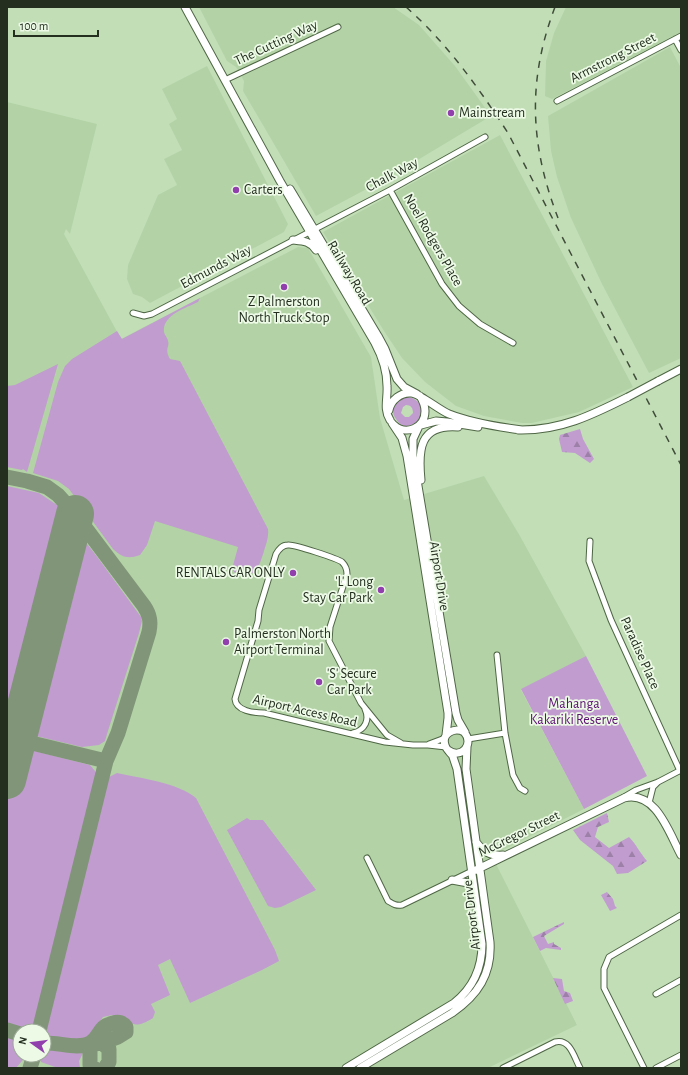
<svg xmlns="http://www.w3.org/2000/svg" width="688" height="1075" viewBox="0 0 688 1075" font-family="'Alegreya Sans',sans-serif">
	<defs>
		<pattern id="forest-firs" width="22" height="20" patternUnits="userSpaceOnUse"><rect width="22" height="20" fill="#c19ccf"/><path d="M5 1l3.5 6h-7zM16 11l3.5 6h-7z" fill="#9d80a8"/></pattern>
	</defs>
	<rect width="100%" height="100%" fill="#c2deb7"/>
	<!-- built -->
	<path fill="#b3d3a6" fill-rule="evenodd" d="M199,7h194l26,18 36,41 36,50 -100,60 -75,40 -73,-125 1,-10 -8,-14 -9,-6z
		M566,7h115v25l-129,67 -7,-3 1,-35 8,-28z
		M670,47l11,21v290l-32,15 -47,-89 -31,-66 -14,-41 -6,-26 -3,-35z
		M207,66l81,158 -4,8 -134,71 -8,-6 -9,-3 -6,-15 1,-14 30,-70 19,-10 -13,-26 18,-9 -13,-26 8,-5 -15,-30z
		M7,102l90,22 -27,110 -4,-5 -2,5 57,105 177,-92 10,1 63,109 9,61 24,82 80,-24 36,60 66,120 -65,34 63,119 -89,45 2,12 80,159 -89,43h-481zM20,1031h24v24h-24z
		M500,135l133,252 -54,25 -47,11h-10l-38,-7 -28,-10 -31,-24 -23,-24 -18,-27 -61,-99z"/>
	<!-- green -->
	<path fill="#c19ccf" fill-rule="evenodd" d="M200,298l-2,4c-12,6 -36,13 -34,30 1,4 4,6 4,9 2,7 -4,7 2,18l10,2 88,168c1,8 -2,15 -4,22 -5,16 -9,30 -29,22l-3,-4 6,-22 -83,-26 -8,24 -7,10c-12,4 -17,3 -27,-6l-44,-60 -11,-8 -25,-8 25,-91 7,-16 7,-7 45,-28 5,8z
		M58,364l-31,108 -4,-3 -1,1 -15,-3v-81l8,-1z
		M409,397c29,8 1,44 -13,22 -8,-11 2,-21 13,-22zM406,405c5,0 7,3 7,8l-4,4h-4l-4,-4 2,-6z
		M7,486l32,7 18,12 41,53 43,59 1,4 -3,12 -32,101 -2,7 -6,4 -17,2 -75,-18z
		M586,656l61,120 -63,33 -63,-120z
		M7,744l83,21 5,6 2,4 -62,256h-15v24h7l-11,13h-9z
		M117,773c24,5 61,10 79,25l79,152 4,11 -17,9 -72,33 -20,-44 -12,6 12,30 -19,9 4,8 -2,6c-27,17 -20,-5 -40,-2l-1,-1 -9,2 -7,9 -2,6 -3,6 -7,3h-30l-8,-8 -1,-7 60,-243h2l2,-6z
		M247,818l3,2h13l53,70 -35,17 -6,1 -7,-2 -41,-76z
		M52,1046l29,2 3,3 -5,10 1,7h-22l-17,-6 -3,-7h6v-7z"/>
	<!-- forest -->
	<path fill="url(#forest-firs)" d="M580,429l3,10 11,20 -4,4 -15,-10 -13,-1 -3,-13 1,-4z
		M607,813l2,9 -11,5 -3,10 14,11 20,-11c7,7 11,16 18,24l-19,12 -11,1 -4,-8 -33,-26 -7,-10z
		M607,892l6,7 2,7 2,2 -7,3 -9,-16z
		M564,922v2l-20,12 4,8 6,-2v2l7,4v2l-15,-2 -6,3 -7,-14z
		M553,978l9,1 2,12 6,2 3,8 -8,3z"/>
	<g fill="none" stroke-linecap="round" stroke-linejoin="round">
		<!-- taxiway -->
		<path stroke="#819678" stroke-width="15" d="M7,477l20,4 20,6 11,8 17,19 69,92c6,9 7,16 5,26l-31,101 -12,28 -67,270
			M7,737l99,24
			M7,1030l13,4
			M44,1043c14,-1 34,7 46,0 11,-6 7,-16 23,-20 6,-2 9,-1 13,4v5l-8,5 -16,6
			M94,1044l8,-1 7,6v13l-4,6
			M85,1045l5,4v16l4,3
			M30,1068l4,-13"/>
		<!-- runway -->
		<path stroke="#819678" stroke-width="38" d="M7,780l68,-266"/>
		<!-- street casing -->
		<g stroke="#4f6745" stroke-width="7">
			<path id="street" d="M675,39l6,11
				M225,80l113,-53
				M557,101l124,-65
				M390,190l52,94 17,22 21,18 33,19
				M133,313l11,3 8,-2 238,-124 95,-53
				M590,541l-1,20 22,59 69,151
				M497,655l8,78 8,42 7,13 5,3
				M353,733c12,-3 17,-13 12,-24
				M468,739l37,-6
				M401,743l-14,-8 -26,-32 -32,-62 1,-14 17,-53c0,-5 -1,-8 -5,-12 -4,-3 -48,-18 -54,-17 -6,0 -9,4 -12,9l-17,56 -1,11 -23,78c1,12 19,14 29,14l121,29 28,3h15l18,2
				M429,744l16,-6
				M624,797l12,-7 22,-8 23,-12
				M649,803l4,-16 5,-5
				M367,858l21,43c5,3 8,5 14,4l68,-33
				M656,994l25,-14
				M503,1068l52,-26c15,-4 19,15 25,26
				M644,1068l-40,-80v-19l5,-12 72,-42
				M656,1068l25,-13"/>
		</g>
		<!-- secondary casing -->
		<g stroke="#4f6745" stroke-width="9">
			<path id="secondary" d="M185,7l95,174 95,162c7,13 12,27 12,43 1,12 -4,23 3,34
				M290,189l88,147 7,13 12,30 7,8 13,7
				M293,240c10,1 17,1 23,10
				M658,381l23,-12
				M389,410c2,-10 12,-18 22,-17 8,0 28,17 38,21 23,9 49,13 73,16
				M392,423l10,15 5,18 41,257v5l-2,17
				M394,425c12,11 31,3 31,-14 0,-5 -2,-10 -5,-15
				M421,425l15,-4 11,1 31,5
				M419,426l-6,13v17l43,257 2,7 7,12
				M518,430c42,1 74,-15 110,-33
				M421,480c-3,-30 -2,-56 37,-53
				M476,842c8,10 14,14 27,13
				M476,870l148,-72c32,-8 45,35 57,57
				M452,880l16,3 5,4
				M346,1068l108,-65c19,-15 28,-34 28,-59l-25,-175 -4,-12v-1c-3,-3 -7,-7 -8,-11 -4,-12 10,-18 19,-13 11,12 -3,28 -16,18
				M360,1068l92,-55c26,-18 40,-39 38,-71l-24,-173 1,-22"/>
		</g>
		<!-- street -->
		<use href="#street" stroke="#fff" stroke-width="5"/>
		<!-- secondary -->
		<use href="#secondary" stroke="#fff" stroke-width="7"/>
		<!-- rail -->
		<path stroke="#404d3a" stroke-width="1.5" stroke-dasharray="7 7" stroke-linecap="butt" d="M406,7c41,36 72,80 102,126l173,332
			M555,7c-28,74 -25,138 3,211"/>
		<!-- secondary-bridge casing -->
		<g stroke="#4f6745" stroke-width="9" stroke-linecap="butt">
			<path id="secondary-bridge" d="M628,397l30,-16"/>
		</g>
		<!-- secondary-bridge -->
		<use href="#secondary-bridge" stroke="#fff" stroke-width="7"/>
	</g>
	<!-- markers -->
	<g fill="#923fae" stroke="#ecfae6" stroke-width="1.5">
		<circle cx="451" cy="113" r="4"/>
		<circle cx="236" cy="190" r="4"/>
		<circle cx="284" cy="287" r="4"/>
		<circle cx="293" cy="573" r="4"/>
		<circle cx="381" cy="590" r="4"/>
		<circle cx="226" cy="642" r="4"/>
		<circle cx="319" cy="682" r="4"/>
	</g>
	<g text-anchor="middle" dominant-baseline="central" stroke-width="3.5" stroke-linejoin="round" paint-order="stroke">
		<!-- street labels -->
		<g font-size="14" fill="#252f20" stroke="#ecfae6">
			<text transform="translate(276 43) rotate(-25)">The Cutting Way</text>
			<text transform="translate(613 58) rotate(-27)">Armstrong Street</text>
			<text transform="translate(392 175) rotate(-28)">Chalk Way</text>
			<text transform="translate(433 240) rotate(60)">Noel Rodgers Place</text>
			<text transform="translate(216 267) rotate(-28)">Edmunds Way</text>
			<text transform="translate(349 273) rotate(59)">Railway Road</text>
			<text transform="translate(439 576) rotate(81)">Airport Drive</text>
			<text transform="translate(640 653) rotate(66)">Paradise Place</text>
			<text transform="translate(305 711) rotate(13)">Airport Access Road</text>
			<text transform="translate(519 834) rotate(-26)">McGregor Street</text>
			<text transform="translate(472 915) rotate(-97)">Airport Drive</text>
		</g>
		<!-- poi labels -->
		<g font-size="14" fill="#252f20" stroke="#ecfae6" text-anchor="start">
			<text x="459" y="113">Mainstream</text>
			<text x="244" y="190">Carters</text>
			<text x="284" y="302" text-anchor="middle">Z Palmerston<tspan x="284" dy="16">North Truck Stop</tspan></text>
			<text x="285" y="573" text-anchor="end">RENTALS CAR ONLY</text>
			<text x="373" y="582" text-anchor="end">'L' Long<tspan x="373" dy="16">Stay Car Park</tspan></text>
			<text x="234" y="634">Palmerston North<tspan x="234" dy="16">Airport Terminal</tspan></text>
			<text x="327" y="674">'S' Secure<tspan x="327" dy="16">Car Park</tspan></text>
		</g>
		<!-- park labels -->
		<g font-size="14" fill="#5c0f73" stroke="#ecfae6">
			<text x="574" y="704">Mahanga<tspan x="574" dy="16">Kakariki Reserve</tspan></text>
		</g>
	</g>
	<!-- border -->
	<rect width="688" height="1075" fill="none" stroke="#252f20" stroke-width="16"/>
	<!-- north arrow -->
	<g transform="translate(32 1043) rotate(284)"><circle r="19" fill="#ecfae6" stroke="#9ca997"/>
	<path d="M0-3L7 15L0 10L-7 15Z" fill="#923fae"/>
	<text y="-6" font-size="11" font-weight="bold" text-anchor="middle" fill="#252f20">N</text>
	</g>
	<!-- scale -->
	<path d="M14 30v6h84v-6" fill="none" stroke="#252f20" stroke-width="2"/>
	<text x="20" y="30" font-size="12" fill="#252f20" stroke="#ecfae6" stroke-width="3" paint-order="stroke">100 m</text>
</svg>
